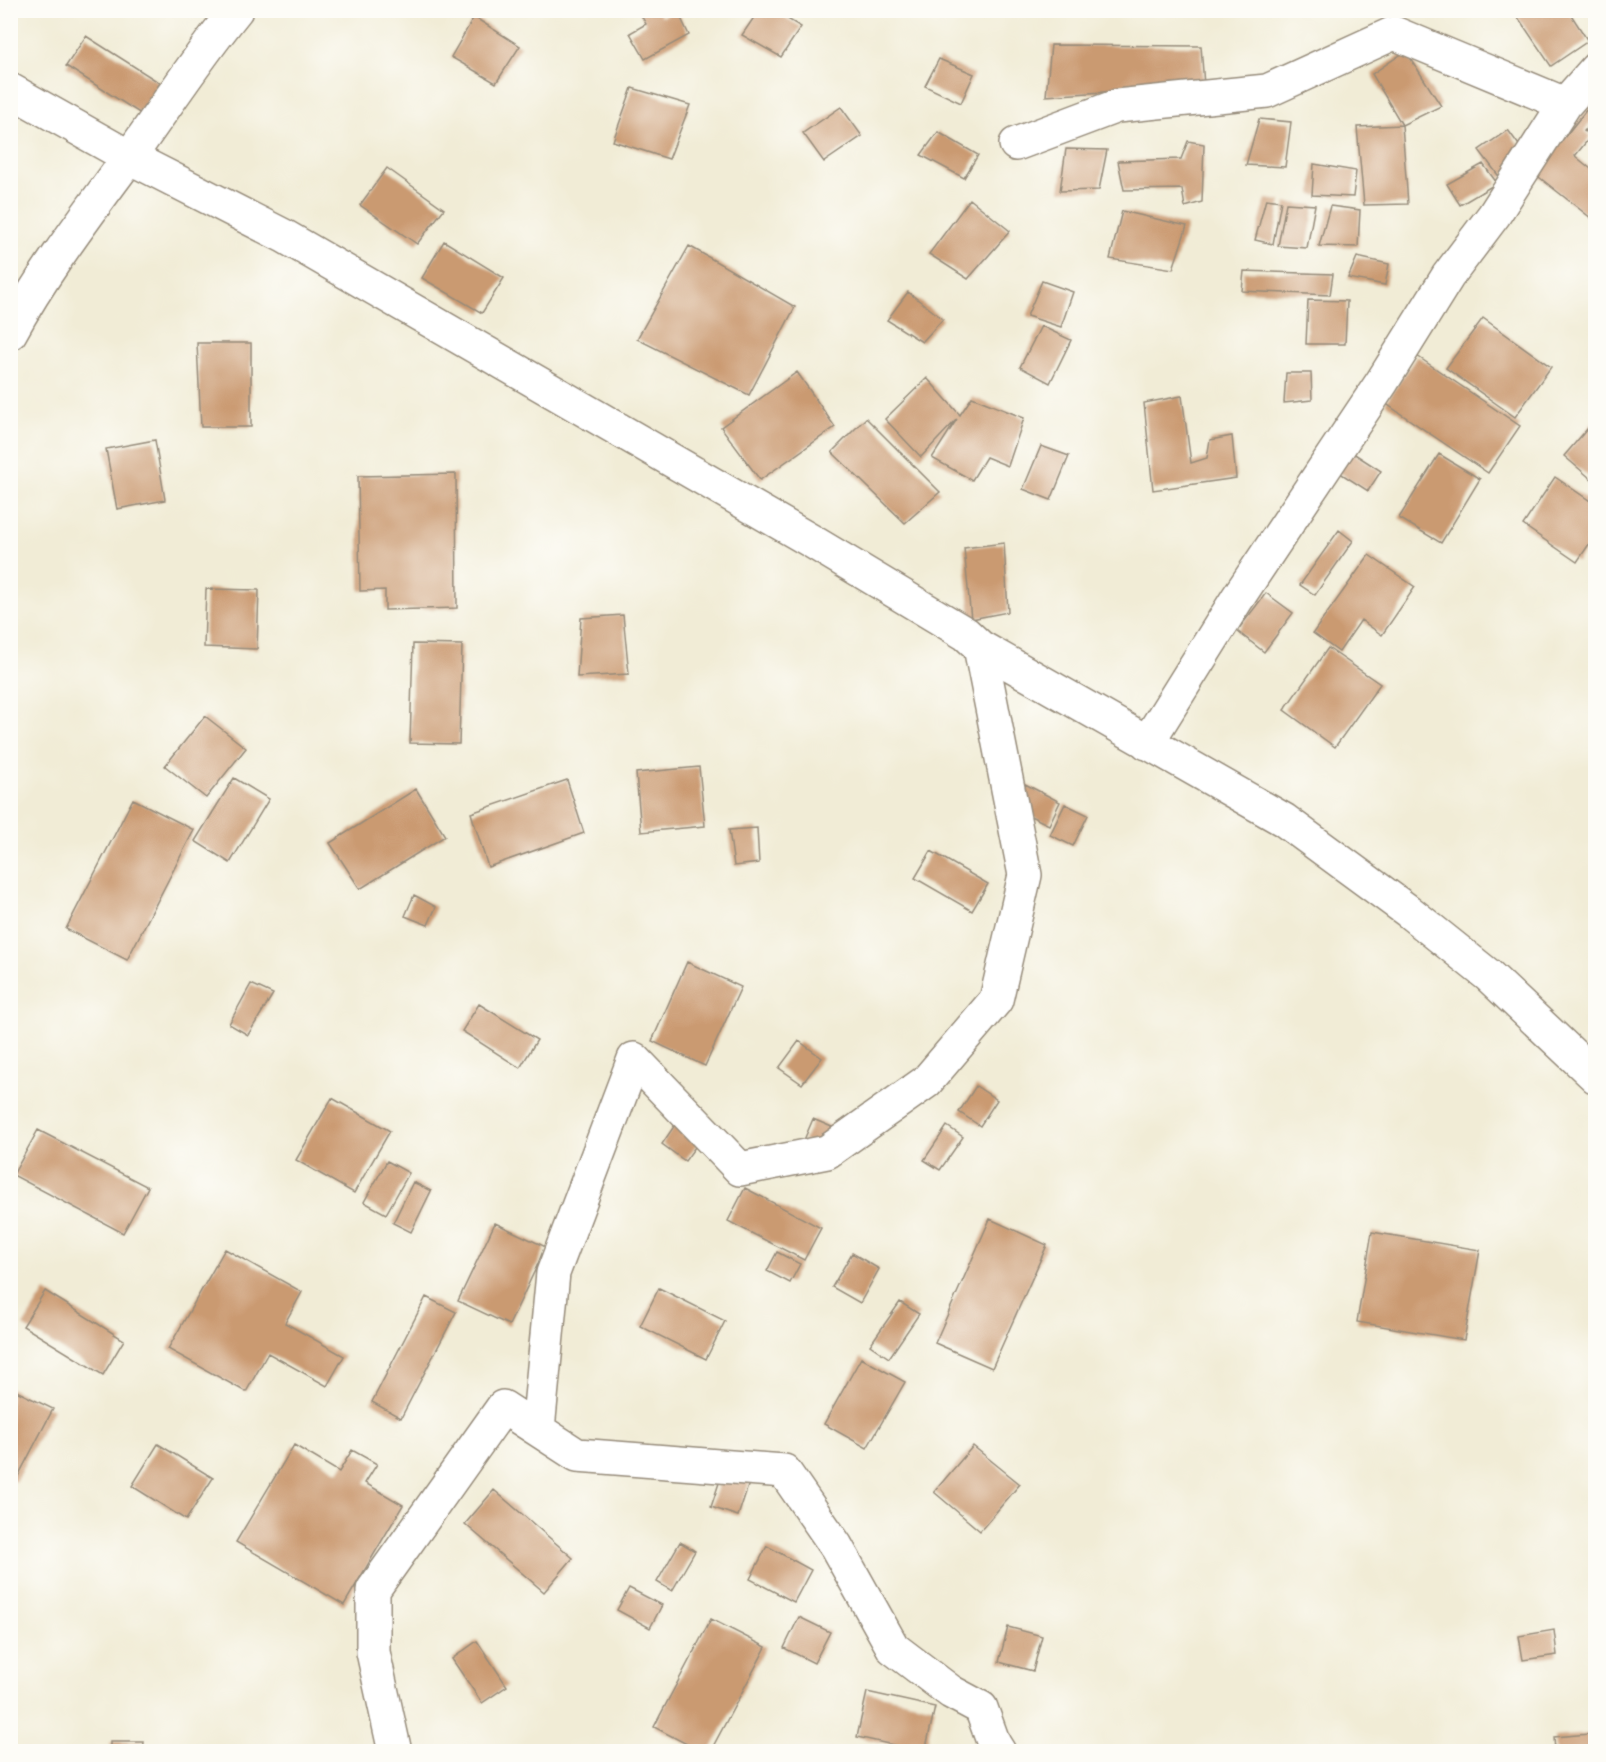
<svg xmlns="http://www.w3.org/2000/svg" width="1606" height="1762" viewBox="0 0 1606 1762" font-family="'Balsamiq Sans',sans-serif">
	<rect width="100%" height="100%" fill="#fdfcf7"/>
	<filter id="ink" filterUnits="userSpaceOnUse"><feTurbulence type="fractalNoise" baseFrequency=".0167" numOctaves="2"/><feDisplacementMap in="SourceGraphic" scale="12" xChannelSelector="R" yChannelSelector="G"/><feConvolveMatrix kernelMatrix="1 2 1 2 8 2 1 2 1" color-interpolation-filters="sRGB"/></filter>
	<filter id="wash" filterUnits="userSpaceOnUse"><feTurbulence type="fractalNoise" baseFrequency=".008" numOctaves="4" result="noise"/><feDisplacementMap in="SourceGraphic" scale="24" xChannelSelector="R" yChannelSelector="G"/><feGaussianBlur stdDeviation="1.35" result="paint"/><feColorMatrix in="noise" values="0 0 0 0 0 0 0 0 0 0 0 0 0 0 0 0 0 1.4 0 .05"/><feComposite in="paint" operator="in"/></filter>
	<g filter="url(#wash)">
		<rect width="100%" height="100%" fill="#f1ecd6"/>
		<g id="blocks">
			<!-- building -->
			<path fill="#ca9a71" d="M638,10h20l3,7 16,-7 12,25 -44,24 -15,-26 16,-9z
				M759,10h14l28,17 -20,30 -39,-22z
				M1513,10h55l20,31 -37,25z
				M474,17l46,29 -24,37 -45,-26z
				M86,36l74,47 -19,31 -75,-48z
				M1051,45l150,1 3,39 -158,11z
				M1406,51l35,55 -39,19 -30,-51z
				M939,59l35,15 -13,29 -36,-17z
				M632,88l58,17 -21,54 -56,-18z
				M1596,98v19l-12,14 7,5 -16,20 21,17v49l-61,-48z
				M841,107l21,29 -38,26 -21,-29z
				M1259,119l32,3 -6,45 -39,-2z
				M1402,125l6,79 -44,1 -7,-78z
				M1508,130l16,22 -23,27 -22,-29z
				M938,132l40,23 -14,23 -43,-23z
				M1188,141l16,3 -2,58 -17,5 -3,-18 -58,1 -6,-29 63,-2z
				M1066,149l41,1 -8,40 -39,1z
				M1314,164l42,7 -3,26 -41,-2z
				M1483,164l14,19 -37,22 -13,-21z
				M387,168l57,41 -27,35 -57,-39z
				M970,199l40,32 -42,48 -39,-25z
				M1266,199l15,2 -8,43 -18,-4z
				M1286,203l29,2 -8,43 -29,-2z
				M1330,206l30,4 -2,37 -39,-1z
				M1122,211l65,15 -14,43 -63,-10z
				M444,241l60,37 -22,35 -60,-35z
				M689,246l106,61 -46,88 -112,-56z
				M1357,257l32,7 -4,21 -37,-7z
				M1244,271l89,3 -3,21 -88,-4z
				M1042,281l31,11 -12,35 -34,-11z
				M908,292l35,27 -21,23 -35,-22z
				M1308,300l39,1 -2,43h-39z
				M1483,318l68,49 -36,50 -69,-49z
				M1041,326l30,14 -21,43 -30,-16z
				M197,343h54v84h-50z
				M1417,356l103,70 -32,47 -103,-70z
				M797,372l38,55 -75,53 -39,-53z
				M1286,373h25l1,27 -28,3z
				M927,378l33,37 12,-18 52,21 -16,48 -22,-9 -14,23 -40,-22 25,-39 -36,38 -36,-38z
				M1182,396l9,67 16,-5 3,-18 22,-4 4,42 -83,12 -9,-87z
				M866,418l74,74 -35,31 -73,-71z
				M1594,421l2,2v60l-32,-27z
				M155,440l10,60 -48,9 -11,-60z
				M1041,446l28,10 -18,44 -28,-11z
				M1350,451l31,20 -13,20 -31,-20z
				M1439,454l41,25 -39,64 -42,-25z
				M456,474l1,134 -72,2v-20l-25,1 -2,-115z
				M1555,477l41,28v29l-19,28 -54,-37z
				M1339,530l14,11 -38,54 -15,-10z
				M1004,543l4,69 -37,7 -7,-71z
				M1369,555l46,32 -33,48 -21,-15 -22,32 -26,-19z
				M206,589l53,1 -2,59 -53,-2z
				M1266,593l27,20 -29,39 -27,-21z
				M623,615l6,59 -52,3 4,-59z
				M413,644l49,1 -3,99 -49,-1z
				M1328,648l52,36 -45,63 -51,-37z
				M205,716l41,32 -40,50 -41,-32z
				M699,767l6,59 -64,6 -5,-59z
				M234,778l35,21 -39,64 -35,-22z
				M567,780l17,53 -96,34 -17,-54z
				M1025,784l35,18 -11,23 -35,-17z
				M416,789l29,47 -85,53 -30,-46z
				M133,799l61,31 -67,130 -61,-31z
				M1065,804l23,11 -15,31 -23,-11z
				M757,828l2,35 -25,3 -5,-36z
				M931,851l57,33 -16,27 -57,-33z
				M414,895l22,12 -8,18 -23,-9z
				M687,962l54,25 -36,79 -53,-25z
				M251,984l22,10 -25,41 -19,-11z
				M479,1004l58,36 -17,28 -58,-37z
				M799,1041l23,17 -20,26 -23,-16z
				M976,1086l21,14 -17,26 -21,-14z
				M332,1098l58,33 -36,62 -58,-33z
				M679,1119l24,17 -18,25 -23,-17z
				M813,1119l21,9 -10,20 -20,-8z
				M947,1126l16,11 -23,33 -16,-10z
				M38,1130l110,57 -25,46 -110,-58z
				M387,1161l22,12 -23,41 -22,-12z
				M413,1182l18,9 -20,41 -18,-9z
				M745,1188l76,40 -17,32 -76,-39z
				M990,1219l57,26 -55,123 -57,-25z
				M495,1223l51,24 -37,78 -51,-24z
				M1372,1232l108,18 -16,90 -107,-18z
				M225,1249l77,43 -17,31 59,33 -17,30 -59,-33 -22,39 -78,-43z
				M777,1252l23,12 -10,19 -23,-12z
				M852,1253l27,16 -19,34 -28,-16z
				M659,1288l66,33 -19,38 -66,-33z
				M45,1291l79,49 -21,35 -80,-49z
				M426,1297l30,15 -55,106 -29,-16z
				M900,1302l19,12 -30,44 -19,-13z
				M861,1358l44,24 -38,66 -43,-24z
				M10,1388l43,21 -38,73 -5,-2z
				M158,1444l55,34 -27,42 -54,-34z
				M294,1445l45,27 13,-22 25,14 -12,19 38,22 -59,100 -108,-63z
				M973,1446l47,38 -40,47 -46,-39z
				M723,1471l27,9 -12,36 -27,-9z
				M494,1490l79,68 -29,34 -79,-68z
				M680,1542l15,9 -23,40 -15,-9z
				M767,1546l44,24 -17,32 -44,-23z
				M629,1588l33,17 -12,23 -33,-18z
				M799,1617l31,15 -16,31 -30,-15z
				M711,1619l55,28 -56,105h-8l-48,-25z
				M1008,1627l34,9 -9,35 -34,-9z
				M1554,1630l3,25 -34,5 -4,-24z
				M477,1641l30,45 -25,17 -30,-44z
				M867,1692l68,15 -10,45 -68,-15z
				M1589,1734l1,18h-35l-1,-15z
				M110,1742h34l-1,10h-33z"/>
		</g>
	</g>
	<g filter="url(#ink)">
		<use href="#blocks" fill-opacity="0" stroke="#968b7a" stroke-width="1.5"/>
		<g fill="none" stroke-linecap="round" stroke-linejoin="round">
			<!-- minor casing -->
			<g stroke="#968b7a" stroke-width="36">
				<path id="minor" d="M10,90l119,67 155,79 529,306 153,92 14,13 304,173 124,91 80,64 108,102
					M1016,144l101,-38 150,-15 127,-58 171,71
					M10,333c34,-62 77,-118 118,-174 36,-50 69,-101 108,-149
					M1147,743l90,-144 145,-217 66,-106 46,-61 71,-111 31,-35
					M538,1429l15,-156 81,-214 106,110 87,-17 99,-70 70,-82 29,-125 -45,-228
					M395,1752l-22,-100v-62l130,-183 74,48 207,16 52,75 57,102 58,44 30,16 13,36 5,8"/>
			</g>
			<!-- minor -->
			<use href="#minor" stroke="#fff" stroke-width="33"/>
		</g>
	</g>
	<!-- margin -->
	<rect width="1606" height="1762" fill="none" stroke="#fdfcf7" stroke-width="36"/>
</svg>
